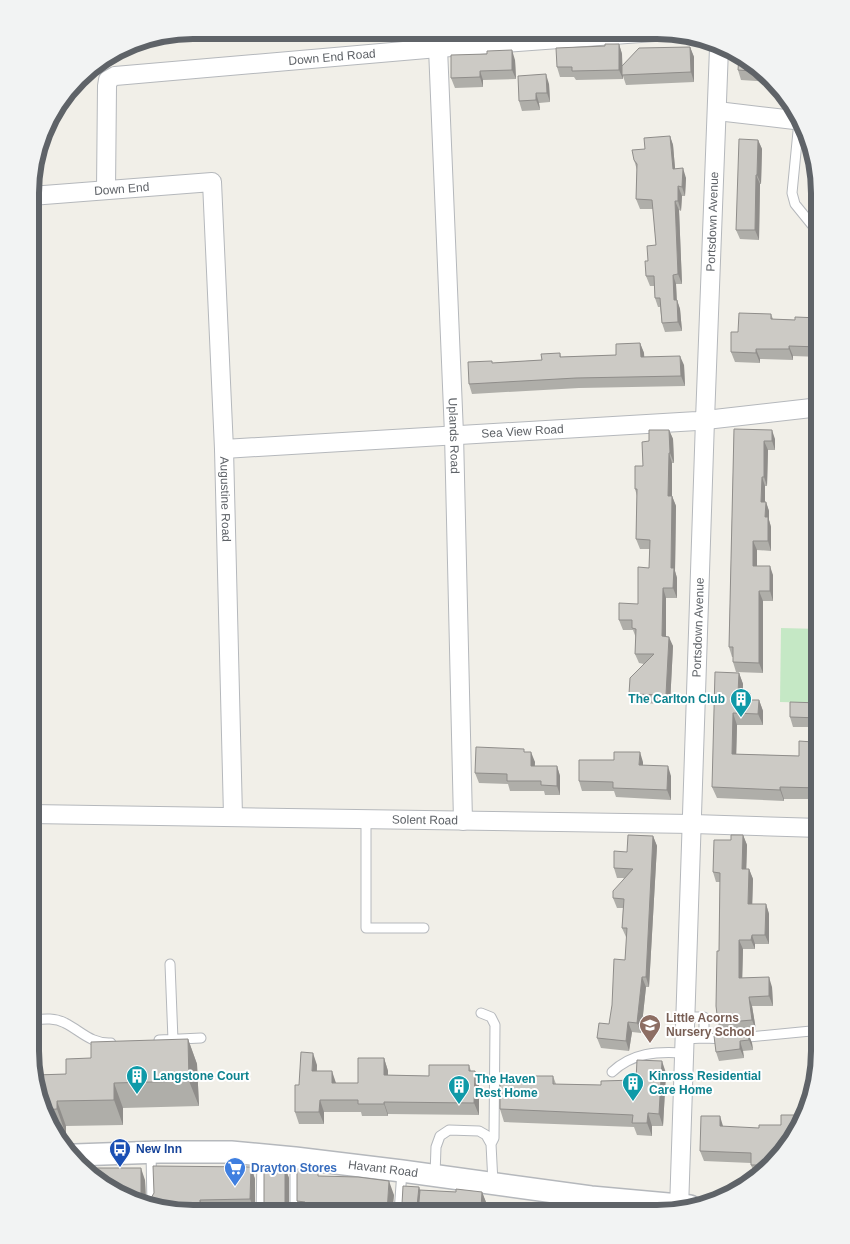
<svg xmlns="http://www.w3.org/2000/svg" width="850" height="1244" viewBox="0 0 850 1244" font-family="Helvetica,sans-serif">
	<rect width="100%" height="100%" fill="#f1efe8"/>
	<!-- green -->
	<path fill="#c5e8c5" d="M781,628l39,1v74l-40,-1z"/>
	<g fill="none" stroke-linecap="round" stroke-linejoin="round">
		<!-- service casing -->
		<g stroke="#b5b8bc" stroke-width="11">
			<path id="service" d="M799,121l-7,72 3,11 17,21 8,2
				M366,820v108h58
				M170,964l3,76
				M481,1013l10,4 4,8 -1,113 -3,6 2,39
				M685,1017h19v21
				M30,1020c12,-1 24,-3 35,3 16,8 26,21 46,20
				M739,1038l72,-7
				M684,1039l20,-1 22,1
				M159,1040l42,-2
				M612,1072c20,-19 45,-21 71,-19
				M151,1153l1,52
				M295,1158v55
				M435,1175l1,-28 4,-11 9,-6 30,1 7,4 5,9
				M261,1213l1,-57
				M399,1213l3,-42
				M590,1214l1,-17"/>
		</g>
		<!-- minor casing -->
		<g stroke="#b5b8bc" stroke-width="20">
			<g id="minor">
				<path id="s1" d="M438,48l16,386 9,387"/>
				<path d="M717,111l86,10"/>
				<path id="s2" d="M106,190l1,-104 1,-6 7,-4 323,-28 230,-17"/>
				<path id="s3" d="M31,196l181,-14 12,267 9,367"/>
				<path id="s4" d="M224,449l473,-28 123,-14"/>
				<path id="s5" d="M30,814l663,10 127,4"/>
				<path id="s6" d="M679,1209l26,-789 14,-372"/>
			</g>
		</g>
		<!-- tertiary casing -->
		<g stroke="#b5b8bc" stroke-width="24">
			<g id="tertiary">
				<path id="s7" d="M75,1155l85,-3h71l64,6 107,13 189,26 99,9"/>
			</g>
		</g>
		<!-- path -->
		<path stroke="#9cc7a9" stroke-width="2.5" stroke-dasharray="5 2.5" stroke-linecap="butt" d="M491,1214v-12"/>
		<!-- service -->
		<use href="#service" stroke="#fff" stroke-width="9"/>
		<!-- minor -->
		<use href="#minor" stroke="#fff" stroke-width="18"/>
		<!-- tertiary -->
		<use href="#tertiary" stroke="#fff" stroke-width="21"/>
	</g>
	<!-- wall -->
	<path fill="#afaea9" d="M619,44l3,10v12l68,-19 4,10v25l-68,3 -3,-9v3l-47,1 -2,-3h-14l-3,-10 48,-21z
		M487,54l28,6 1,19 -33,1v7l-28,1 -4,-10z
		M756,64l15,18 -30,-2 -3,-10z
		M549,84l1,18 -11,1 1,7 -18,1 -3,-10z
		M670,136l3,9 2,24 11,9 -1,18h-3l-1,15 -2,-1 3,74h-6l1,16 3,9 2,22 -17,1 -3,-9 -2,-16h-2l-3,-9 -1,-12h-4l-4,-10 2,-15 8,-16 -3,-36h-13l-4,-10 1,-29 -3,-10 11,-11z
		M807,137l7,28h-5l-4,-10z
		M758,140l4,9 -1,35h-1l-1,56 -19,-1 -4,-9z
		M771,314l2,5 22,1 25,-2v39l-27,-1v4l-33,-1v4l-25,-1 -4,-10 7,-20z
		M640,343l4,10v4l40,8 1,21 -106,2 -107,6 -3,-10 23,-21 50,-3 18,-7 1,4 55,-2z
		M734,429l41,10v11h-7l-1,36h-2v16h1l3,9v9l2,7v24l-14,-1v16l16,9v26h-10v72l-27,-1 -3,-10v-5h-1l-3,-10z
		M669,430l4,9 1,24h-2v33l4,10 -1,65 2,7v20h-11v38l7,10 -3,58 -37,-1 -4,-9 15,-30 -5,-1 -4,-9 1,-16 -3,-8h-10l-4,-10 19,-16 11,-36 1,-19h-10l-4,-10 1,-43 -2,-7 8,-23 6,-25z
		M739,673l4,11v9l9,7h7l4,11v14h-26l-1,29 63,2 18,-3v5h3v41h-36v2l-67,-3 -5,-11z
		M820,703v24h-27l-3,-10z
		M525,752l10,10v4h22l3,10v19h-15l-1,-4h-34l-2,-7 -29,-1 -4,-10z
		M643,762v4l28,10v24l-55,-3 -2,-6h-32l-3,-10z
		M743,835l4,10 -1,24h3l4,10 -1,25h14l3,10v30h-14v5h-12l-1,29 30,9 1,19h-21l4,24 -35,3 -3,-10 2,-141h-4l-3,-10 18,-32z
		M653,836l4,10 -8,141h-3l-5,46 -9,-1 -3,19 -28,-3 -4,-10 12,-14 16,-64 2,-23h-1l-4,-9 1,-20h-6l-4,-10 11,-20h-7l-3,-10 13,-16z
		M748,1033l4,10 1,7 -10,1 1,7 -25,3 -3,-9z
		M188,1039l9,25 2,42 -76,2v17l-57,1v9h-9l-10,-12 -11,-48 30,-1 25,-16z
		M384,1058l4,13v4l41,1 40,-11 2,6 8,12v32l-91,-1v2h-26l-1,-4h-37v12h-25l-4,-12 4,-27 18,-20v6l19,12h22z
		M666,1073l-3,53h-11v10l-15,-1 -3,-8 -130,-5 -4,-13 33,-26 20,-7 3,8 45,1 35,-5z
		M723,1126v1l69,15 -37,33 -4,-10v-2l-47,-2 -4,-10z
		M251,1167l4,12v32l-83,2 -70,-27 43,-6 1,18 2,1z
		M285,1168l4,10v35l-22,-1 -3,-9z
		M321,1176l73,19 -2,18h-91l-4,-12z
		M419,1187l1,3 36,2h26l6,16 88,6 -171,-1 -3,-9z"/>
	<!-- shaded-wall -->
	<path fill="#8f8d8a" d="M619,44l3,10 1,25 -4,-9z
		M690,47l4,10v25l-3,-10z
		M512,50l3,10 1,19 -4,-9z
		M480,71l3,9v7l-3,-10z
		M546,74l3,10 1,18 -3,-9z
		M536,93l3,10 1,7 -4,-10z
		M670,136l3,9 3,34 -3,-10z
		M758,140l4,9 -1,35 -4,-9z
		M683,168l3,10 -1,18 -3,-9z
		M756,175l4,9 -1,56 -4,-10z
		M678,186l4,10 -1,15 -3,-10z
		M675,201l4,9 3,74 -4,-10z
		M673,275l3,9 1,26 -3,-10z
		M677,300l3,9 2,22 -4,-9z
		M640,343l4,10 1,14 -4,-10z
		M789,346l4,10v4l-4,-11z
		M756,349l4,10v4l-4,-10z
		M680,356l4,9 1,21 -4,-10z
		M669,430l4,9 1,24 -4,-10z
		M772,430l3,9v11l-3,-9z
		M764,441l4,9 -1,36 -3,-9z
		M669,453l3,10v43l-4,-10z
		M762,477l3,9v25l-4,-9z
		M672,496l4,10 -1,65 2,7v20l-4,-10 -2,-20z
		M766,502l3,9v9l2,7v24l-3,-10 -3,-24z
		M753,541l4,9v25l-4,-9z
		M770,566l3,9v26l-3,-10z
		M663,588l3,10v48l-4,-10z
		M759,591l4,10v72l-4,-10z
		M669,637l4,9 -3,58 -4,-9z
		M739,673l4,11 -1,20 -4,-11z
		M759,700l4,11v14l-5,-11z
		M733,713l4,12 -1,40 -4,-11z
		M813,742l4,11v16l-4,-11z
		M531,752l4,10 -1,14 -3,-10z
		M640,752l3,10v13l-4,-10z
		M557,766l3,10v19l-3,-9z
		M668,766l3,10v24l-4,-10z
		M780,787l4,12v2l-4,-11z
		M743,835l4,10 -1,34 -4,-10z
		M653,836l4,10 -8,141 -3,-10z
		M749,869l4,10 -1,34 -4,-9z
		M766,904l3,10v30l-4,-9z
		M752,935l3,9v5l-4,-9z
		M739,940l4,9 -1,39 -3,-10z
		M642,977l4,10 -5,46 -4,-10z
		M769,977l3,10 1,19 -4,-10z
		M749,997l3,9 4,24 -4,-10z
		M628,1022l4,10 -3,19 -3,-10z
		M748,1033l4,10 1,7 -4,-10z
		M188,1039l9,25 2,42 -10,-25z
		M740,1041l3,10 1,7 -4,-9z
		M313,1053l4,12 -1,18 -4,-12z
		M384,1058l4,13v17l-4,-13z
		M662,1061l4,12 -3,53 -4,-12z
		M332,1071l4,12h-4z
		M475,1071l4,12v32l-5,-12z
		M114,1083l9,25v17l-9,-25z
		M320,1100l4,12v12l-5,-12z
		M57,1101l9,25v9l-9,-26z
		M384,1102l4,12v2l-4,-12z
		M648,1113l4,13v10l-5,-13z
		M720,1116l3,10v10l-3,-10z
		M251,1167l4,12v32l-5,-12z
		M141,1168l4,12 1,23 -5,-9z
		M285,1168l4,10v35l-4,-10z
		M389,1181l5,14 -2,18h-5z
		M419,1187l3,10 -2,16 -3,-7z
		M482,1192l6,15v7l-7,-6z
		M200,1200l5,13h-2l-3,-8z"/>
	<!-- building -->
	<path fill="#cccac5" stroke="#8f8d8a" d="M605,44h14v26l-47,1v-4h-15l-1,-19 49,-2z
		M690,47l1,25 -69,3v-9l17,-18z
		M512,50v20l-32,1v6l-29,1v-23l36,-1v-3z
		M739,56l17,8 7,8 -25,-2z
		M546,74l1,19h-11v7l-17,1 -1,-25z
		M670,136l3,33 10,-1 -1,19 -4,-1v15h-3l3,73 -5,1 1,25h3l1,22 -16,1 -2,-25h-5l-1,-22h-8l-1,-15h3l-1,-15 9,-1 -4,-45 -16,-1 1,-35 -3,-4 -2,-10 13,-1 -1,-11z
		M807,137l4,19 -6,-1z
		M739,139l19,1 -1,35h-1l-1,55h-19z
		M739,313l32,1v5l24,1v-3l25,1v29l-31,-1v3h-33v4l-25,-1v-20h7z
		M640,343l1,14 39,-1 1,20 -105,2 -107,6 -1,-22 24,-1v2l50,-3 -1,-6 19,-1v4l56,-2v-11z
		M734,429l38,1v11h-8v36h-2l-1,25h5l-1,15h3v24h-15v25h17v25h-11v72l-26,-1v-15h-4z
		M649,430h20l1,23h-1l-1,43h4l-1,72h3l-1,20h-10l-1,48 7,1 -3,58 -37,-1 1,-16 24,-24h-19l1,-25 -4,-1v-8h-13v-17l19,1v-37l11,1 1,-28 -14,-1 1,-50h-2v-23h8l-1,-24 7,-1z
		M715,672l24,1 -1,20h12v7h9l-1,14 -25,-1 -1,41 67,2v-15l14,1v16h7v30l-40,-1v3l-68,-3z
		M790,702l30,1v15l-30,-1z
		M476,747l48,2v3h7v14h26v20l-16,-1v-4h-34v-7l-32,-1z
		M614,752h26l-1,13 29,1 -1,24 -54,-2v-6l-34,-1v-21h35z
		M628,835l25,1 -7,141h-4l-5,46 -9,-1 -2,19 -29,-3 2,-15 10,1 3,-19 2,-46 11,1 2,-32h-5l2,-29 -11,-1v-7l20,-22 -19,-1v-17l13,1z
		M731,835h12l-1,34h7l-1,35h18l-1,31h-13l-1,5h-12v38l30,-1v19l-20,1 3,23 -34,3 -2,-17 1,-55h2l1,-78 -7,-1 1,-32h17z
		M748,1033l1,7 -9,1v8l-24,3 -2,-16z
		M188,1039l1,42 -75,2v17l-57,1v8l-13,1 -8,-35 30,-1v-15l25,-1v-16z
		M301,1052l12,1 -1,18h20v12h26v-25h26v17l45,1v-11h40v6h6l-1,32 -90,-1v2h-26v-4h-38l-1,12h-24v-27h4z
		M637,1060l25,1 -3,53 -11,-1 -1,10h-15l1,-8 -133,-6v-27l33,1v-7h20v8l48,1v-4l35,-1z
		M781,1115h21l-10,27 -26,23h-15v-12l-51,-2 1,-35h19v10l39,2v-3h22z
		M153,1166l98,1 -1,32 -50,1v5l-33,1v5l-65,-25 -16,-18h55v26l3,4 4,1 3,-1 3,-5z
		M285,1168v35h-21v-34z
		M297,1169h21v7l40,1 31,4 -2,32h-82v-11l-8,-1z
		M403,1186l16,1 -2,19 -15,-2z
		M456,1189l26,3 -1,16 94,2v4l-157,-1 2,-23 36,2z"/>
	<!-- icons -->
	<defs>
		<g id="building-pin" transform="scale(1.125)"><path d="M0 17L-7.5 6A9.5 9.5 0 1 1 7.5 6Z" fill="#0f9aa8" stroke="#fff"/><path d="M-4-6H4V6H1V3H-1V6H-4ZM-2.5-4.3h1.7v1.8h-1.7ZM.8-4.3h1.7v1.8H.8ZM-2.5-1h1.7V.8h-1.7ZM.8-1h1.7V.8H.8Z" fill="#fff"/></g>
		<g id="school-pin" transform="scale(1.125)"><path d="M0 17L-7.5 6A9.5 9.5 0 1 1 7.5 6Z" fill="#8d6e63" stroke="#fff"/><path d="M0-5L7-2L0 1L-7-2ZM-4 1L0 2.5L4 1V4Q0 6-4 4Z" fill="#fff"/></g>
		<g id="bus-pin" transform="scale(1.125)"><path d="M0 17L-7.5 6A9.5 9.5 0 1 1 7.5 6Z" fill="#1a4fb4" stroke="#fff"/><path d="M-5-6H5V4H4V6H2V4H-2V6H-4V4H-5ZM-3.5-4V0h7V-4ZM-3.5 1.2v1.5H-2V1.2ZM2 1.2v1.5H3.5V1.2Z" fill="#fff"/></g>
		<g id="supermarket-pin" transform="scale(1.125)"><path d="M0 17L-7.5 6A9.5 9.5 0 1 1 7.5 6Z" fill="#3f7fe0" stroke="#fff"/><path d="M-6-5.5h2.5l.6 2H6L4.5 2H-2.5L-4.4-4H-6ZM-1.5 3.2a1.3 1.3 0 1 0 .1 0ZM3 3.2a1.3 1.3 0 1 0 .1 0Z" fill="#fff"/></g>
	</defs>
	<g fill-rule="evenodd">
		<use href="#building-pin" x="741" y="699"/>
		<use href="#school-pin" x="650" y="1025"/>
		<use href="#building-pin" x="137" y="1076"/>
		<use href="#building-pin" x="633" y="1083"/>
		<use href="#building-pin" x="459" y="1086"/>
		<use href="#bus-pin" x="120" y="1149"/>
		<use href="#supermarket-pin" x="235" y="1168"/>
	</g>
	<g text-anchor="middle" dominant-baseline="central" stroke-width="4" stroke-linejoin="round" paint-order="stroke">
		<!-- street labels -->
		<g font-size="12" fill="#5f6368" stroke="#fff">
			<text stroke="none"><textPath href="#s2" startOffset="336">Down End Road</textPath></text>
			<text stroke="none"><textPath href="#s3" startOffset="91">Down End</textPath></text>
			<text stroke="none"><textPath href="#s6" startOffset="988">Portsdown Avenue</textPath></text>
			<text stroke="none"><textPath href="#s4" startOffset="299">Sea View Road</textPath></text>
			<text stroke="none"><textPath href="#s1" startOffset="388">Uplands Road</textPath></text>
			<text stroke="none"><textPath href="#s3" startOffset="499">Augustine Road</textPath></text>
			<text stroke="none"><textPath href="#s6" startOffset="582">Portsdown Avenue</textPath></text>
			<text stroke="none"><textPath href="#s5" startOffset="395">Solent Road</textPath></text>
			<text stroke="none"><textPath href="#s7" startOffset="309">Havant Road</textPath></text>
		</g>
		<!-- culture labels -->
		<g font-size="12" font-weight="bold" fill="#0d838f" stroke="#fff" text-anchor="start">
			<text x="725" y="699" text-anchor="end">The Carlton Club</text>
			<text x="153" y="1076">Langstone Court</text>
			<text x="649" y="1076">Kinross Residential<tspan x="649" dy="14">Care Home</tspan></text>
			<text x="475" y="1079">The Haven<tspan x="475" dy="14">Rest Home</tspan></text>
		</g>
		<!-- education labels -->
		<g font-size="12" font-weight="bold" fill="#785e54" stroke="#fff" text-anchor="start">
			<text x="666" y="1018">Little Acorns<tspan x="666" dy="14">Nursery School</tspan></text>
		</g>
		<!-- transit labels -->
		<g font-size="12" font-weight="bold" fill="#164399" stroke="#fff" text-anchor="start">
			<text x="136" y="1149">New Inn</text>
		</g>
		<!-- shop labels -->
		<g font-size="12" font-weight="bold" fill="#366cbe" stroke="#fff" text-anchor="start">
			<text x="251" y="1168">Drayton Stores</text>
		</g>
	</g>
	<!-- crop -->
	<path d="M0 0H850V1244H0ZM193 39H657A154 154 0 0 1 811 193V1051A154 154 0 0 1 657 1205H193A154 154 0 0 1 39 1051V193A154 154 0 0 1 193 39Z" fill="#f2f3f3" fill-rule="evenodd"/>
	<path fill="none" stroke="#5f6368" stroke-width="6" d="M193 39H657A154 154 0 0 1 811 193V1051A154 154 0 0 1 657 1205H193A154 154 0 0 1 39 1051V193A154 154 0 0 1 193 39Z"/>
</svg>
